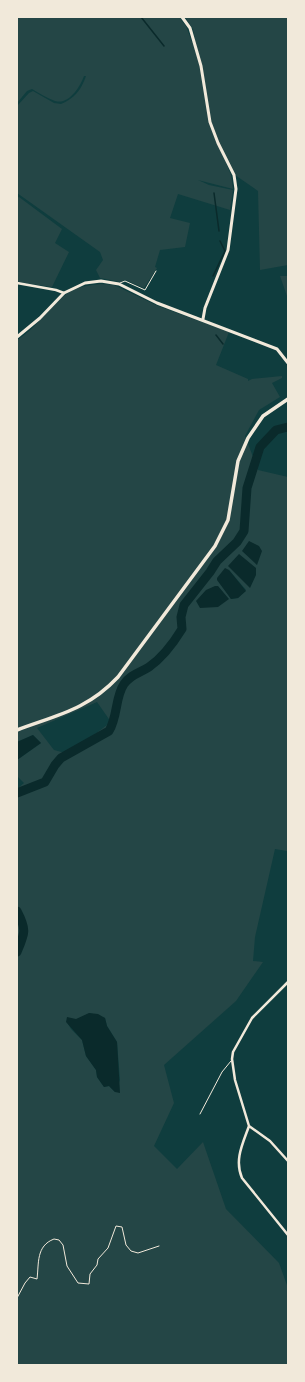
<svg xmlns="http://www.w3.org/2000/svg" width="305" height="1382" viewBox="0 0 305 1382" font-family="Roboto,sans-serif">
	<rect width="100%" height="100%" fill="#0f3d3e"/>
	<!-- green -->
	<path fill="#244646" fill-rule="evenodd" d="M17,17h166l-2,3 5,6 6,16 3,-2 -2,-11 -8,-12h103v248l-28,5 -2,-79 -23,-16 -6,-14 -3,2 5,12 2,14 -35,-9 11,5 24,5 -3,20 -52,-16 -8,24 20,5 -5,24 -25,3 -5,17 2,1 -13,20 -19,-8 -4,2 -21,-4 -4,-8 7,-10 -3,-8 -83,-59v-87l12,-13 4,-2 21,12 7,1c14,-6 20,-14 25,-28h-2c-4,11 -15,29 -29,25 -8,-3 -16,-8 -23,-12l-5,2 -10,12z
		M19,197l43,32 -7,14 14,9 -17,35 -35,-5v-84z
		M280,276h8v23z
		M101,284l13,1 44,21 71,26 -13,33 32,14v2l4,-2 30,-3v2l-10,5 8,14 -21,13 -14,26 13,34 30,7v367l-1,7 -12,-2 -20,88 -2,24 10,1 -27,39 -72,64 10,38 -20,43 23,23 26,-27 23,67 53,54 9,25v77h-271v-576l7,-6 -7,-7v-16l24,-17 -8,-8 -16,7v-402c21,-12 37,-41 56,-50 9,-4 19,-5 28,-6zM229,570l17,20 -8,8 -7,1 -6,-10zM97,702l14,20 -42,32 -15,-4 -17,-22zM90,1013l15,5 2,8 10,16 3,38 -5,12 -6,-6 -5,1 -7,-10 -1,-7 -10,-14 -4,-16 -11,-11 -3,-5z"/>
	<!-- water -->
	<path fill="#0a2a2b" d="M249,541l10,5 3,5 -5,14 -15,-14z
		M239,554l17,14v7l-6,13 -22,-22z
		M225,568l4,2 17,21 -8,7 -7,1 -14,-19v-2z
		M215,586h3l11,13 -11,8 -18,1 -4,-7 10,-11z
		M33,735l8,8 -24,17v-18z
		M89,1013l9,1 7,4 2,8 10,16 3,51 -5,-1 -6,-6 -5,1 -7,-10 -1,-7 -10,-14 -4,-16 -16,-18 1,-5 9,2z"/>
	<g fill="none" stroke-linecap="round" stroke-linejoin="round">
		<!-- stream -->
		<path stroke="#0a2a2b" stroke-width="1.5" d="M141,17l23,29
			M214,193l5,38
			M213,276l12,-25 -5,-10
			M216,335l7,9"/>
		<!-- river -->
		<path stroke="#0a2a2b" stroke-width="9" d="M17,793l28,-11 10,-17 6,-7 48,-27c9,-15 6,-34 15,-47 7,-10 16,-11 25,-17 13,-9 25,-25 33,-38l-1,-12 3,-12 26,-33 7,-11 20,-19 7,-11 3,-43 13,-41 16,-17 12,-3
			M17,911c10,19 8,22 0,41"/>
		<!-- path -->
		<path stroke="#f1e9da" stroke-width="1" d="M17,1298l8,-15 5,-6 7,2c2,-16 -1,-33 17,-40l5,1 4,5 4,21 11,17 11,1 1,-10 7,-9 1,-6 10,-11 8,-22 6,1 4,18 5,6 7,2 21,-7"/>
		<!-- service -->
		<path stroke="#f1e9da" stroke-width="1" d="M120,283l5,-2 20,9 11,-19
			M200,1114l22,-42 9,-11"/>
		<!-- minor -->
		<path stroke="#f1e9da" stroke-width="2.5" d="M17,283l39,7 8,3
			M288,982l-36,36 -19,34 -1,7 3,21 14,46 21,15 18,20
			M249,1126c-6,17 -15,34 -7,52l46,57"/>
		<!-- tertiary -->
		<path stroke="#f1e9da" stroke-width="3" d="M182,17l8,11 11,38 9,56 8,21 16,32 2,14 -8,61 -23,58 -2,11
			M17,337l23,-19 24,-25 21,-10 16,-2 18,3 38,19 120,46 11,14"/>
		<!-- secondary -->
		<path stroke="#f1e9da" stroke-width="3.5" d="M17,730c40,-15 70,-20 101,-53l97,-131 13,-26 10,-59 10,-23 15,-22 25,-17"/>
	</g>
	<!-- border -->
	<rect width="305" height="1382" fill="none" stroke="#f1e9da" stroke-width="36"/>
</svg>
